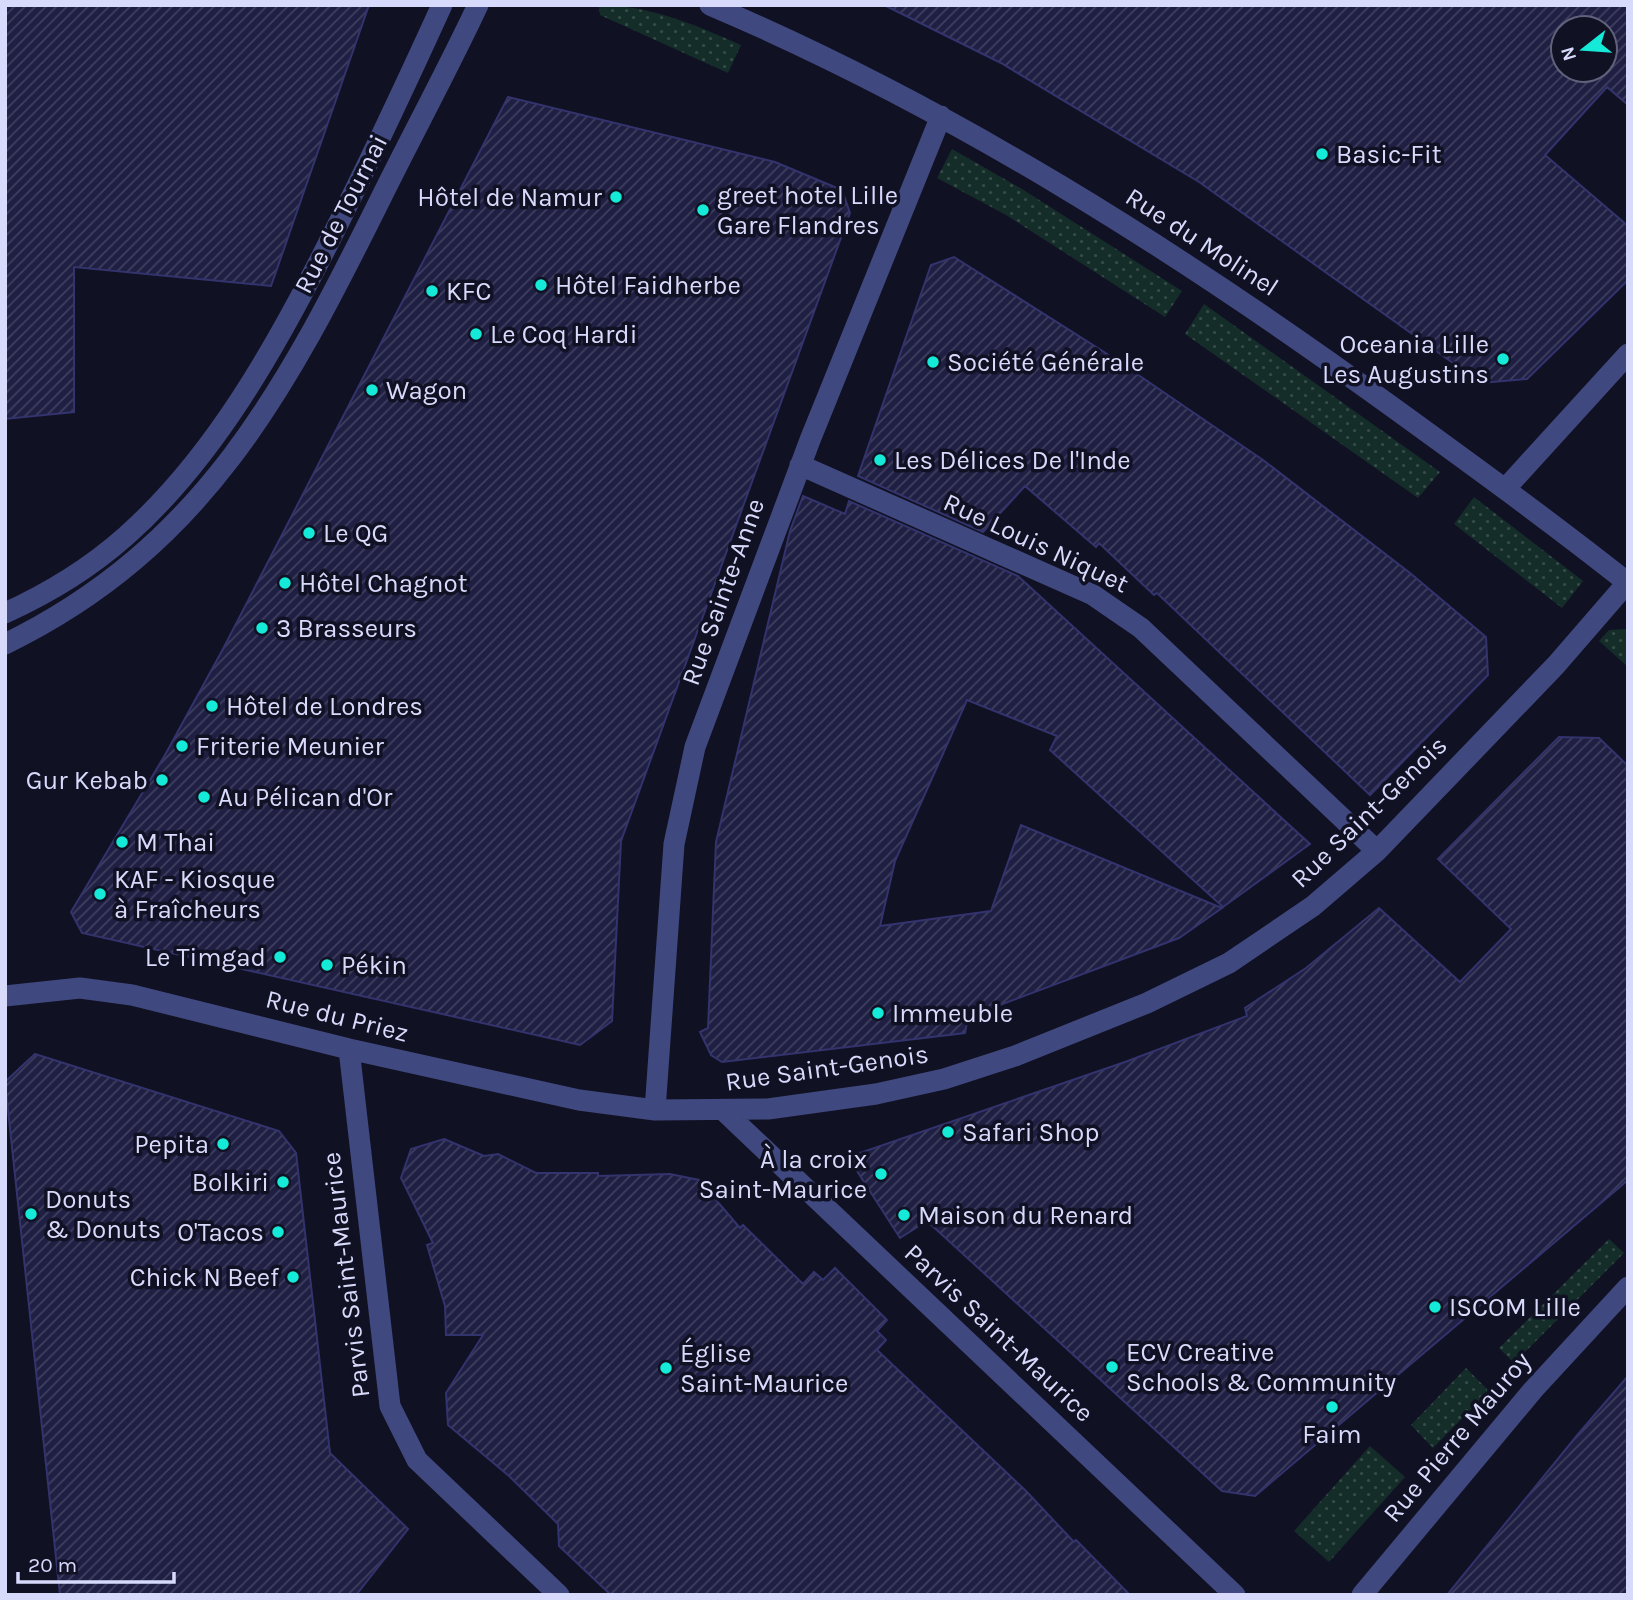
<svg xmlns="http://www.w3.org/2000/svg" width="1633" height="1600" viewBox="0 0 1633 1600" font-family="Karla,sans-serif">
	<defs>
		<pattern id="grass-dots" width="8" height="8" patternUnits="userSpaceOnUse" patternTransform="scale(1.75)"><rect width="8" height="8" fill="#142d28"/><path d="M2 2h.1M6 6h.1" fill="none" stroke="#354b48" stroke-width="1.8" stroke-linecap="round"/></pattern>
		<pattern id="building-hatch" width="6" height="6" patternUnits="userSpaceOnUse" patternTransform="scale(1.75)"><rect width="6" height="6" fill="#1f1f43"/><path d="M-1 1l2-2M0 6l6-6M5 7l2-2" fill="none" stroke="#3f3f5f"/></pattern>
	</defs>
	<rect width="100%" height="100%" fill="#111124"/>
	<!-- grass -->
	<path fill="url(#grass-dots)" d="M599,5c50,0 97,20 142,40l-13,28 -128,-58z
		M952,149l70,40 160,102 -17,26 -159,-102 -69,-37z
		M1204,304l236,168 -22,26 -233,-164z
		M1474,497l109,84 -21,27 -108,-84z
		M1628,629v38l-29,-26 10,-11z
		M1609,1239l15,14 -110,110 -15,-15z
		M1466,1368l23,23 -56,57 -22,-23z
		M1370,1446l35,31 -76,85 -35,-31z"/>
	<!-- building -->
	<path fill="url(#building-hatch)" stroke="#33336d" stroke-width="2" fill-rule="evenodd" d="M5,5h364l-98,281 -197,-19v145l-69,7z
		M884,5h744v100l-21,-18 -62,68 83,71v54l-101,99 -46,4 -282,-201 -198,-119zM1563,28h42v42h-42z
		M508,97l267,65 67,28 8,23 -229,628 -9,180 -32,24 -498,-112 -11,-21 94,-157 58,-106z
		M954,257l158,100 151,103 147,113 76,64 2,38 -118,120 -213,-202 -3,2 -55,-52 -3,4 -71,-61 -42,46 -125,-56 73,-211z
		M803,496l42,18 4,-13 169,75 292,268 -87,63 -173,-157 7,-14 -90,-36 -72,161 -15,65 111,-15 30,-86 201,83 -43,30 -211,79 -3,16 -243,29 -11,-7 -11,-23 8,-4 8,-186 74,-311z
		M1559,737l40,1 29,28v414l-373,316 -33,-5 -295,-270 -27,17 -52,-81 277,-95 122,-46 -2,-8 61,-40 73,-60 81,74 51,-53 -73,-70z
		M35,1054l244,77 17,22 34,300 78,76 -52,66h-296l-55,-513z
		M444,1139l40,17 14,-2 38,19h62v3l72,-2 29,6 41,48 3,-3 60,59 11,-12 9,8 12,-12 52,52 -10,11 9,9 -9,10 149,141 48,51 2,-2 54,55h-519l-52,-49 -1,-22 -49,-48 -61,-51 -2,-32 37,-58h-37l-1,-29 -18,-61 6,-2 -32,-65 10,-29z
		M1628,1376v219h-181l132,-162z"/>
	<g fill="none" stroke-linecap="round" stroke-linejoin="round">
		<!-- minor -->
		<path stroke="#40497f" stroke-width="21" d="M710,5c244,104 467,246 681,401 80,58 160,116 237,177
			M800,465l293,130 48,33 236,223
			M1505,489l123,-135
			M5,613c42,-19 86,-46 121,-77 89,-79 151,-191 204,-296 39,-77 76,-156 112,-235
			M5,644c199,-97 281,-255 375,-444 32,-65 67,-129 98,-195
			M5,996l75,-8 52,7 217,54 230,51 76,10 113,-1 108,-15 68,-15 71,-23 132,-53 82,-40 84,-57 64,-55 179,-186 71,-82
			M349,1049l41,357 27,54 142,135
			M655,1110l19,-266 21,-97 115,-307 131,-324
			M725,1112l510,483
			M1362,1595l171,-205 95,-103"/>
	</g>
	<!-- markers -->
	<g fill="#15ead8" stroke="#111124" stroke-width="2.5">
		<circle cx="1322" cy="154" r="7"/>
		<circle cx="616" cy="197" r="7"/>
		<circle cx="703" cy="210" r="7"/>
		<circle cx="541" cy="285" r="7"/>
		<circle cx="432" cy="291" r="7"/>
		<circle cx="476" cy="334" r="7"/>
		<circle cx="1503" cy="359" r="7"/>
		<circle cx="933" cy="362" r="7"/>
		<circle cx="372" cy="390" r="7"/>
		<circle cx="880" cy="460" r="7"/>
		<circle cx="309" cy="533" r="7"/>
		<circle cx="285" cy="583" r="7"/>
		<circle cx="262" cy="628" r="7"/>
		<circle cx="212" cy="706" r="7"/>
		<circle cx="182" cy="746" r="7"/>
		<circle cx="162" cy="780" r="7"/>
		<circle cx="204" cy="797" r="7"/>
		<circle cx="122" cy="842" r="7"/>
		<circle cx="100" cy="894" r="7"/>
		<circle cx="280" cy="957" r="7"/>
		<circle cx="327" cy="965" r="7"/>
		<circle cx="878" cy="1013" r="7"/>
		<circle cx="948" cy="1132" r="7"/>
		<circle cx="223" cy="1144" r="7"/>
		<circle cx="881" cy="1174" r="7"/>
		<circle cx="283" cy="1182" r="7"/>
		<circle cx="31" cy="1214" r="7"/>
		<circle cx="904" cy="1215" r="7"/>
		<circle cx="278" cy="1232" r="7"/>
		<circle cx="293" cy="1277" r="7"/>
		<circle cx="1435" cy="1307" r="7"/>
		<circle cx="1112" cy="1367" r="7"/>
		<circle cx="666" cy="1368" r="7"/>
		<circle cx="1332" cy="1407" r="7"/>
	</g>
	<g text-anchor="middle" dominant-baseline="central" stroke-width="7" stroke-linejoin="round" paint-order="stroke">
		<!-- poi labels -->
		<g font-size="26" fill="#d7dafb" stroke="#111124" text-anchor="start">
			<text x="1336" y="154">Basic-Fit</text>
			<text x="717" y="195">greet hotel Lille<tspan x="717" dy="30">Gare Flandres</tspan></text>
			<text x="602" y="197" text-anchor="end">Hôtel de Namur</text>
			<text x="555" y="285">Hôtel Faidherbe</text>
			<text x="446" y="291">KFC</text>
			<text x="490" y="334">Le Coq Hardi</text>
			<text x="1489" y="344" text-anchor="end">Oceania Lille<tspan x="1489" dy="30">Les Augustins</tspan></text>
			<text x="947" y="362">Société Générale</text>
			<text x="386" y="390">Wagon</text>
			<text x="894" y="460">Les Délices De l'Inde</text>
			<text x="323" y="533">Le QG</text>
			<text x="299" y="583">Hôtel Chagnot</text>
			<text x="276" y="628">3 Brasseurs</text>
			<text x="226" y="706">Hôtel de Londres</text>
			<text x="196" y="746">Friterie Meunier</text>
			<text x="148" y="780" text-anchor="end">Gur Kebab</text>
			<text x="218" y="797">Au Pélican d'Or</text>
			<text x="136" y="842">M Thai</text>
			<text x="114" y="879">KAF - Kiosque<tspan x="114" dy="30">à Fraîcheurs</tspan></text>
			<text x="266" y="957" text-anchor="end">Le Timgad</text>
			<text x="341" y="965">Pékin</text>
			<text x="892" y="1013">Immeuble</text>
			<text x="962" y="1132">Safari Shop</text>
			<text x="209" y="1144" text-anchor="end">Pepita</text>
			<text x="867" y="1159" text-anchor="end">À la croix<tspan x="867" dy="30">Saint-Maurice</tspan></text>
			<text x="269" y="1182" text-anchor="end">Bolkiri</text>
			<text x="45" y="1199">Donuts<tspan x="45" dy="30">&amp; Donuts</tspan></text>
			<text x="918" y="1215">Maison du Renard</text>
			<text x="264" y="1232" text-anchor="end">O'Tacos</text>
			<text x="279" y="1277" text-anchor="end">Chick N Beef</text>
			<text x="1449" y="1307">ISCOM Lille</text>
			<text x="1126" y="1352">ECV Creative<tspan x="1126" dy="30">Schools &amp; Community</tspan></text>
			<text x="680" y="1353">Église<tspan x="680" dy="30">Saint-Maurice</tspan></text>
			<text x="1332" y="1434" text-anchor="middle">Faim</text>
		</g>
		<!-- street labels -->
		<g font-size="26" fill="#d7dafb" stroke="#111124">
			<text transform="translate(341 214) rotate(-63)">Rue de Tournai</text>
			<text transform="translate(1202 242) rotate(33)">Rue du Molinel</text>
			<text transform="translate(1036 543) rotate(25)">Rue Louis Niquet</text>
			<text transform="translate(723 592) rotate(-70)">Rue Sainte-Anne</text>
			<text transform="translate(1369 812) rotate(-44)">Rue Saint-Genois</text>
			<text transform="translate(337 1016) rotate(14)">Rue du Priez</text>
			<text transform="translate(827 1068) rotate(-8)">Rue Saint-Genois</text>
			<text transform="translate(346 1275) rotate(-97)">Parvis Saint-Maurice</text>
			<text transform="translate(999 1333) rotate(43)">Parvis Saint-Maurice</text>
			<text transform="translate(1457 1437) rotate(-50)">Rue Pierre Mauroy</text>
		</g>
	</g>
	<!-- border -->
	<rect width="1633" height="1600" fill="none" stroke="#d7dafb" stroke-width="14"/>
	<!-- north arrow -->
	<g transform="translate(1584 49) rotate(253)"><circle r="33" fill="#111124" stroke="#60617a" stroke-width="2"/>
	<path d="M0-5L12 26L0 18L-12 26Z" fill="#15ead8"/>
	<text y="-10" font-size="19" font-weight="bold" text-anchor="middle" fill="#d7dafb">N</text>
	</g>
	<!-- scale -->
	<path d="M18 1572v10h156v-10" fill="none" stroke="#d7dafb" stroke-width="3.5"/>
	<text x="28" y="1572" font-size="21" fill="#d7dafb" stroke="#111124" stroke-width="5" paint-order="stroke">20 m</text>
</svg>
